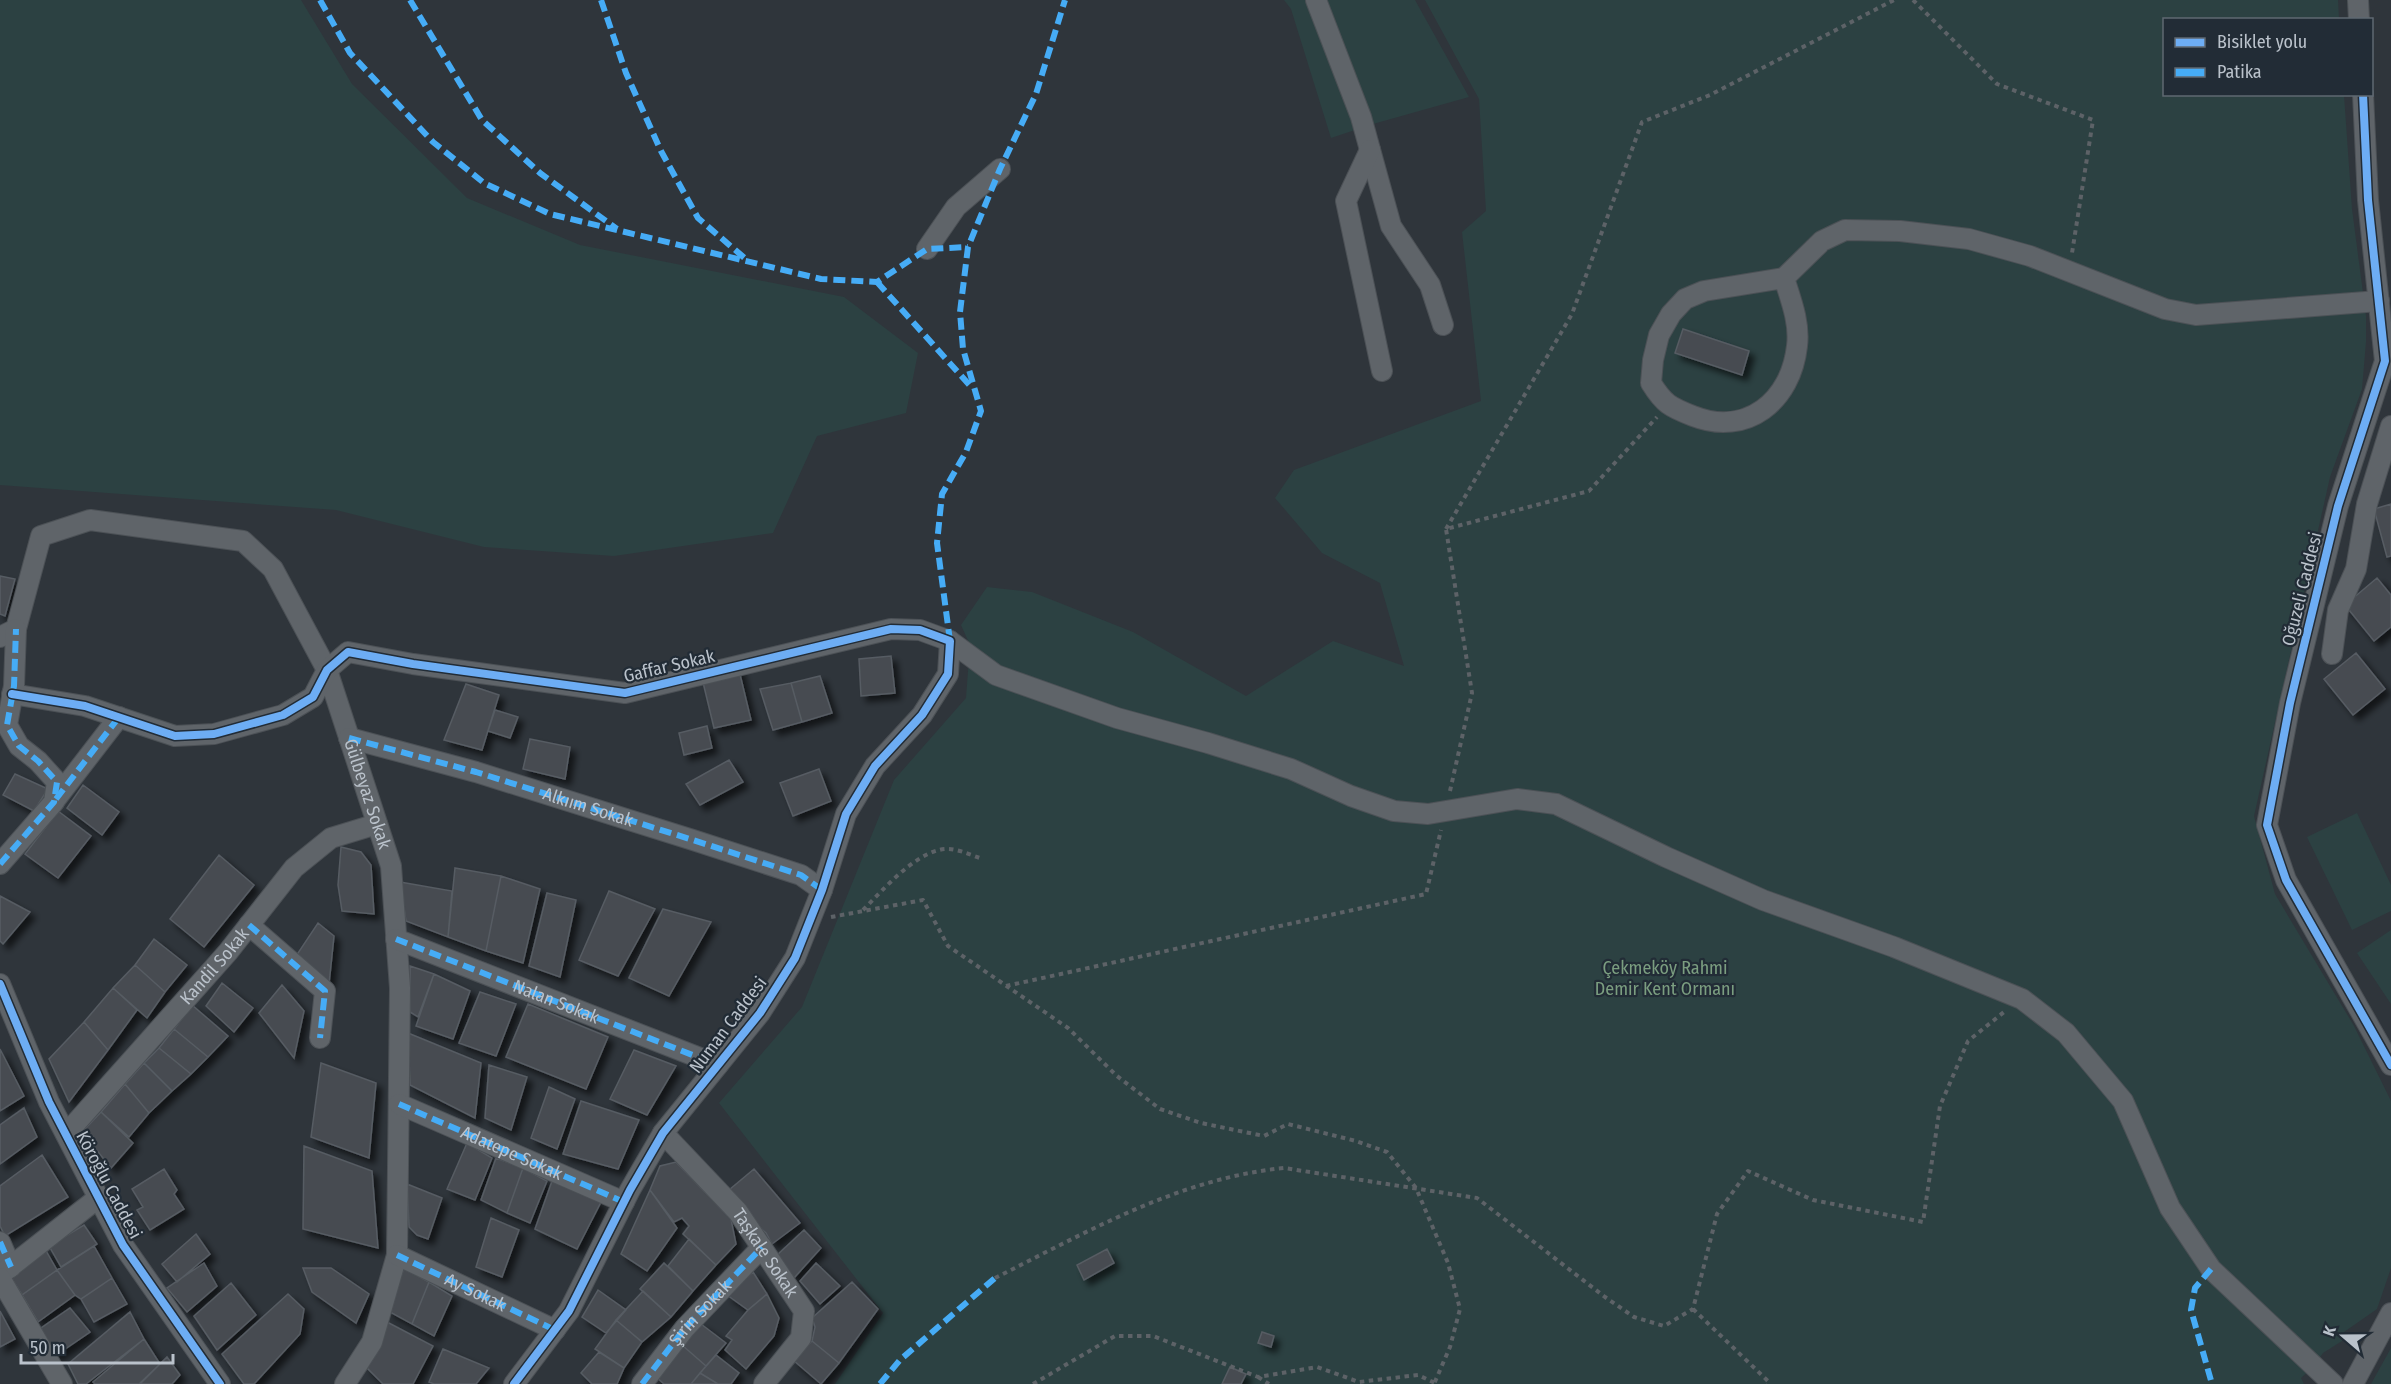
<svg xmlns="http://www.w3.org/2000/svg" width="2391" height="1384" viewBox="0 0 2391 1384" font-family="'Fira Sans Condensed',sans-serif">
	<defs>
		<filter id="shadow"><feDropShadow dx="5.5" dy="5.5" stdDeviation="3" flood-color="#0009"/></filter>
	</defs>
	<rect width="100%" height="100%" fill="#2f353b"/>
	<!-- green -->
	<path fill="#2c4142" d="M0,0h301l51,84 115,114 113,47 264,52 74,56 -12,60 -89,23 -44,97 -159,23 -130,-9 -148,-37 -336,-25z
		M1284,0h24l47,130 -24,8 -40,-129z
		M1323,0h92l54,97 -96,27z
		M1425,0h913l1,19 -175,1v74l180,1 8,114 14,107v26l-4,47 -32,88 -76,339 21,78 79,132 37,75v167l-14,41 -33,23 -2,9 -19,12 -10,14 -12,11 3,6h-1469l48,-71 -164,-210 83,-96 92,-227 72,-82 4,-53 -9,-20 26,-38 45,5 101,40 113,64 87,-55 71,25 -24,-83 -58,-30 -47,-55 19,-28 187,-69 -19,-169 24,-21 -7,-112z
		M2357,813l34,72v26l-39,19 -45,-93z
		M2391,930v74l-34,-51z
		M2391,1348v36h-20z"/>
	<!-- building -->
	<path fill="#474c51" stroke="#575c63" stroke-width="1.5" filter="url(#shadow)" d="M1683,329l66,22 -7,24 -67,-22z
		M2391,504v52l-4,1 -13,-48z
		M0,576l15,3 -10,37 -5,-2z
		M2377,578l14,17v32l-17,14 -29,-36z
		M2356,653l29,36 -32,26 -29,-36z
		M891,656l4,37 -34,3 -2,-37z
		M738,666l13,54 -37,8 -13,-54z
		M820,676l12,37 -30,9 -11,-39z
		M791,683l11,39 -29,8 -13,-41z
		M466,684l33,11 -17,55 -38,-10z
		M495,710l23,7 -8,21 -22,-7z
		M707,726l5,22 -28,7 -5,-22z
		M530,739l40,8 -5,32 -42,-10z
		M729,760l14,22 -43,23 -14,-21z
		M819,769l12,32 -38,15 -13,-33z
		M15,774l33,15 -14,22 -31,-16z
		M83,785l36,27 -17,23 -35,-27z
		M58,811l33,25 -33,42 -33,-24z
		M341,847l20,5 10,13 3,49 -32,-3 -4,-26z
		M219,855l35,30 -50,62 -34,-28z
		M455,868l46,8 -15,75 -38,-14z
		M501,876l39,13 -17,74 -37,-12z
		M400,882l52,9 -4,46 -42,-16z
		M609,891l46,18 -37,67 -39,-16z
		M547,893l29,7 -16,77 -31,-11z
		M0,896l30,16 -27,32 -3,-3z
		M663,909l48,13 -42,74 -40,-18z
		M318,923l16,13 -5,48 -33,-28z
		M154,939l33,26 -22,27 -30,-27z
		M135,965l30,27 -18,26 -34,-30z
		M410,966l24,8 -16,43 -8,-5z
		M434,974l36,17 -17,48 -37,-13z
		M222,983l31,25 -19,24 -28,-26z
		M282,985l22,26 -10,47 -35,-45z
		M113,988l24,22 -29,40 -24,-28z
		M480,992l36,12 -20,52 -37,-13z
		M528,1004l80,33 -22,52 -80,-32z
		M192,1005l36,31 -20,21 -34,-28z
		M84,1022l24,28 -39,52 -20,-43z
		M174,1029l34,28 -17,17 -32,-26z
		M408,1033l73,30 -6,55 -65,-33z
		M159,1048l32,26 -19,17 -28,-28z
		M0,1049l24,47 -24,15z
		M634,1050l42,16 -29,49 -37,-16z
		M144,1063l28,28 -23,22 -24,-29z
		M321,1063l55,20 -7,75 -58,-21z
		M489,1065l38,12 -16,53 -26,-12z
		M125,1084l24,29 -20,24 -28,-25z
		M549,1087l26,12 -18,50 -26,-11z
		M581,1101l58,19 -21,49 -55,-15z
		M24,1108l13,29 -37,27v-39z
		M101,1112l32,31 -22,25 -29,-36z
		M467,1143l25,15 -17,42 -28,-11z
		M304,1146l68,25 6,77 -75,-19z
		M42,1155l26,42 -63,39 -5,-10v-40z
		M496,1158l27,10 -16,45 -26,-13z
		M676,1162l55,57 5,25 -20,21 -33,-31 6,-8 -7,-8 -8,4 -24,-32 10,-24z
		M523,1168l24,13 -17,42 -23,-10z
		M164,1169l13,21 -3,4 10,15 -34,21 -13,-20 6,-3 -11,-18z
		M754,1169l46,54 -28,21 -6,-11 -43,-38z
		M552,1181l49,21 -24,47 -42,-20z
		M407,1184l35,14 -14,41 -11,-4 -8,-8z
		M650,1190l27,38 -30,43 -26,-17z
		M491,1218l28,12 -17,47 -26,-10z
		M84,1225l13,19 -36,23 -12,-21z
		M804,1230l17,18 -27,30 -18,-22z
		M196,1234l14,20 -33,28 -15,-18z
		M689,1239l27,26 -23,26 -25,-25z
		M94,1246l18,32 -31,21 -6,-4 -18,-25z
		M45,1249l12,21 -35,25 -12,-19z
		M1107,1249l7,14 -30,17 -7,-15z
		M204,1263l13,23 -30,26 -20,-24z
		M664,1263l29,28 -22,26 -31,-28z
		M816,1263l24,23 -20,18 -20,-23z
		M303,1268h28l38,26 -13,29 -44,-31z
		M404,1268l25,14 -17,42 -24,-13z
		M57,1270l18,25 -37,27 -16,-27z
		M753,1272l14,22 -19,16 -21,-15z
		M112,1278l15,26 -33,18 -13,-23z
		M429,1282l23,14 -18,40 -22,-12z
		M852,1282l26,27 -39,54 -27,-22 3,-14 -3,-9z
		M231,1283l25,32 -39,35 -23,-34z
		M598,1290l28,20 -20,23 -24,-16z
		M643,1291l28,26 -29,25 -26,-22z
		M288,1294l16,15 -4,25 -46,50h-10l-22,-30z
		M767,1294l12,24 -5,18 -28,33 -21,-19 7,-10 -6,-4 22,-26z
		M70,1308l20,24 -35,24 -14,-28z
		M0,1311l15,28 -15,8z
		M130,1312l14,27 -58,45h-8l-10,-20z
		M616,1320l26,22 -18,26 -29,-19z
		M387,1322l46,24 -20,38h-30l-17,-17z
		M701,1324l25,19 -20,23 -24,-21z
		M1262,1332l12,4 -3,11 -13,-4z
		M144,1339l16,25 -21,20h-44l-2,-2z
		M812,1341l27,22 -18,21 -28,-24z
		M682,1345l24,21 -15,18h-27l-10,-9z
		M443,1349l46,19 -13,16h-42l-5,-2z
		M599,1352l25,16 -7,16h-25l-11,-11z
		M716,1355l23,18 -8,11h-13l-18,-11z
		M167,1357l13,18 -8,9h-32z
		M1230,1367l16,7 -5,10h-19z
		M700,1373l18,11h-27z"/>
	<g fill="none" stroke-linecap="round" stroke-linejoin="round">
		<!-- minor casing -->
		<g stroke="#4c5156" stroke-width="22">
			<g id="minor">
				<path d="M1316,0l45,117 30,109 39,59 13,40"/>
				<path d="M2358,0l1,20"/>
				<path d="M2363,94l5,106 17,161 -47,145 -48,197 -23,122 19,55 105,185"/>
				<path d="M1370,150l-24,51 36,170"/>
				<path d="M927,249l29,-42 44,-38"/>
				<path d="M1784,278c7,22 16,45 13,68 -6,55 -50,91 -104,70 -23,-9 -29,-12 -42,-33l2,-23 6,-25 12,-21 14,-15 19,-8 80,-13 38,-37 23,-11 55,1 69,8 61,17 135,53 31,6 183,-14"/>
				<path id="s1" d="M0,637l16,-8 25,-93 49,-16 153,21 30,28 54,101 64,196 9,122 -3,267 -25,87 -27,42"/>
				<path d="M2332,654l6,-44 18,-41 11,-65 24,-78"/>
				<path d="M12,694l73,12 90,30 39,-2 69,-19 30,-18 14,-27 21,-18 65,12 212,29 266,-64 29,1 30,11 46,34 121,43 91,25 83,26 60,27 43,15 34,3 89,-15 39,5 110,53 97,43 131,47 128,52 44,34 57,68 47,107 41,61 122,115"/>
				<path d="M349,738l127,34 217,68 108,35 21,15"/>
				<path d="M55,800l64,-83"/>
				<path d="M0,864l54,-62 3,-20 -19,-21 -19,-15 -12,-21 7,-39 2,-57"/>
				<path d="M249,925l76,66 -5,47"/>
				<path d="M396,939l322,126"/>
				<path d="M0,984l49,118 74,143 97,139"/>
				<path id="s2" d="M399,1104l225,98"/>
				<path id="s3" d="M663,1133l75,79 66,99 -3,27 -37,46"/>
				<path id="s4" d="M66,1134l162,-182 66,-84 37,-30 46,-14"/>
				<path d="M0,1242l11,25"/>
				<path id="s5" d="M397,1255l158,75"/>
				<path d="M0,1275l98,-77"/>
				<path d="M0,1278l62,106"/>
				<path d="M514,1384l55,-73 61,-121 33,-57 97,-120 35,-55 27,-68 24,-76 29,-48 47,-51 26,-41 2,-33"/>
				<path id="s6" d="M642,1384l43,-56 77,-81"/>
				<path d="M2353,1384l38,-71"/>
			</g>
		</g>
		<!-- path -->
		<path stroke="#5d6267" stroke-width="4" stroke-dasharray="4.5 4.5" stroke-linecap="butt" d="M1913,0l84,84 96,36 -21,133
			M1446,529l126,-215 70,-192 68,-27 184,-95
			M1450,791l22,-98 -26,-164 143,-38 68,-74
			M863,910c20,-20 48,-53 76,-60 13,-4 29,4 41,8
			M831,917l92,-17 25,46 120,82 49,48 43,33 41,14 63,13 24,-12 68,17 31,11 29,36 32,75 12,46 -10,38 -16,37
			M1006,986l420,-92 15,-64
			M995,1278c92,-46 185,-100 289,-110l193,30 128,99 29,20 30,9 29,-17 24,-95 31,-43 65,29 110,22 17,-116 28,-65 36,-29
			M1693,1309l76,73 -2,2
			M1258,1377l11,7
			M1033,1384l82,-48h38l105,41 59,-10 42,15 59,-7 17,8"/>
		<!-- minor -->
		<use href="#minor" stroke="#5f6469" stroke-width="20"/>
		<!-- quiet -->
		<g stroke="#46acf6" stroke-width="6" stroke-dasharray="12 6" stroke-linecap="butt">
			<path d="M320,0l30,53 83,89 51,41 66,31 271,65 56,3 50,-33 41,-2"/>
			<path d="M410,0l72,120 58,53 77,56"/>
			<path d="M601,0l25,73 35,78 37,67 50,43"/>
			<path d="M877,282l96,107"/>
			<path d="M950,641l-13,-98 5,-49 24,-42 15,-41 -18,-62 -3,-37 8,-65 32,-78 36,-75 29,-94"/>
			<path id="s7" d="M349,738l127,34 217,68 108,35 21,15"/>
			<path d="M56,799l63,-82"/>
			<path d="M0,864l54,-62 3,-20 -19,-21 -19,-15 -12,-21 7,-39 2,-57"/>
			<path d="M249,925l76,66 -5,47"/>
			<path id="s8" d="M396,939l322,126"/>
			<path d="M399,1104l225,98"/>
			<path d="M0,1242l11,25"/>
			<path d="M397,1255l158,75"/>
			<path d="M2211,1269l-16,19 -4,22 21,74"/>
			<path d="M642,1384l43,-56 77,-81"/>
			<path d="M880,1384l20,-24 95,-82"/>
		</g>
		<!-- cycleway casing -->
		<g stroke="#222c36" stroke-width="11">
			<path id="cycleway" d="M2363,94l5,106 17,161 -47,145 -48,197 -23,122 19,55 105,185
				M12,694l73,12 90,30 39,-2 69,-19 30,-18 14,-27 21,-18 65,12 212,29 266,-64 29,1 30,11 -2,33 -26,41 -47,51 -29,48 -24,76 -27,68 -35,55 -97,120 -33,57 -61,121 -55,73
				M0,984l49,118 74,143 97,139"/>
		</g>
		<!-- cycleway -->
		<use href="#cycleway" stroke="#6dadf4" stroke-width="8"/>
	</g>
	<g text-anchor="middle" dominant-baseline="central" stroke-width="4.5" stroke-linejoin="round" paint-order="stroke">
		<!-- street labels -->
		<g font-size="18" fill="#bac2cb" stroke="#222c36">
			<text transform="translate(2302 589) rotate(-76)">Oğuzeli Caddesi</text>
			<text transform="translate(669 666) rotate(-13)">Gaffar Sokak</text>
			<text stroke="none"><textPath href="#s1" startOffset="606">Gülbeyaz Sokak</textPath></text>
			<text stroke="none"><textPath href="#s7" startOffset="249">Alkıım Sokak</textPath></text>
			<text stroke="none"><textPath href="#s4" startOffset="224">Kandil Sokak</textPath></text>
			<text stroke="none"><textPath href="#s8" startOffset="172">Nalan Sokak</textPath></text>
			<text transform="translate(728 1025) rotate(-53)">Numan Caddesi</text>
			<text stroke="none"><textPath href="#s2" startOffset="123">Adatepe Sokak</textPath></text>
			<text transform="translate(109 1185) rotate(62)">Köroğlu Caddesi</text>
			<text stroke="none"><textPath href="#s3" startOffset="158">Taşkale Sokak</textPath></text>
			<text stroke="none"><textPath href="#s5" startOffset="87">Ay Sokak</textPath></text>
			<text stroke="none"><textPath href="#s6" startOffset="92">Şirin Sokak</textPath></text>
		</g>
		<!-- park labels -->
		<g font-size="18" fill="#7b9e80" stroke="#222c36">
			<text x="1665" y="968">Çekmeköy Rahmi<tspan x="1665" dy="21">Demir Kent Ormanı</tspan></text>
		</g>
	</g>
	<!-- legend -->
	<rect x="2163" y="18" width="210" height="78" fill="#222c36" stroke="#5f6872" stroke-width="1.5"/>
	<rect x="2175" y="38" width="30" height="9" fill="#6dadf4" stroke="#5f6872" stroke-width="1.5"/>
	<text x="2217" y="48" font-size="18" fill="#bac2cb">Bisiklet yolu</text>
	<rect x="2175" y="68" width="30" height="9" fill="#46acf6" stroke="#5f6872" stroke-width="1.5"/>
	<text x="2217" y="78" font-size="18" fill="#bac2cb">Patika</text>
	<!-- north arrow -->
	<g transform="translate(2343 1336) rotate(290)" stroke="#222c36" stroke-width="4.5" paint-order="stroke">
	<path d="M0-4.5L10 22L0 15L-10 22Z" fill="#bac2cb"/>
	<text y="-9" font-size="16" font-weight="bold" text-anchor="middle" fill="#bac2cb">K</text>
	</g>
	<!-- scale -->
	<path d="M21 1354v9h152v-9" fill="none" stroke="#bac2cb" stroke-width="3"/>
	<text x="30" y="1354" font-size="18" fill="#bac2cb" stroke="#222c36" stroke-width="4.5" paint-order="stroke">50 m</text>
</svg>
